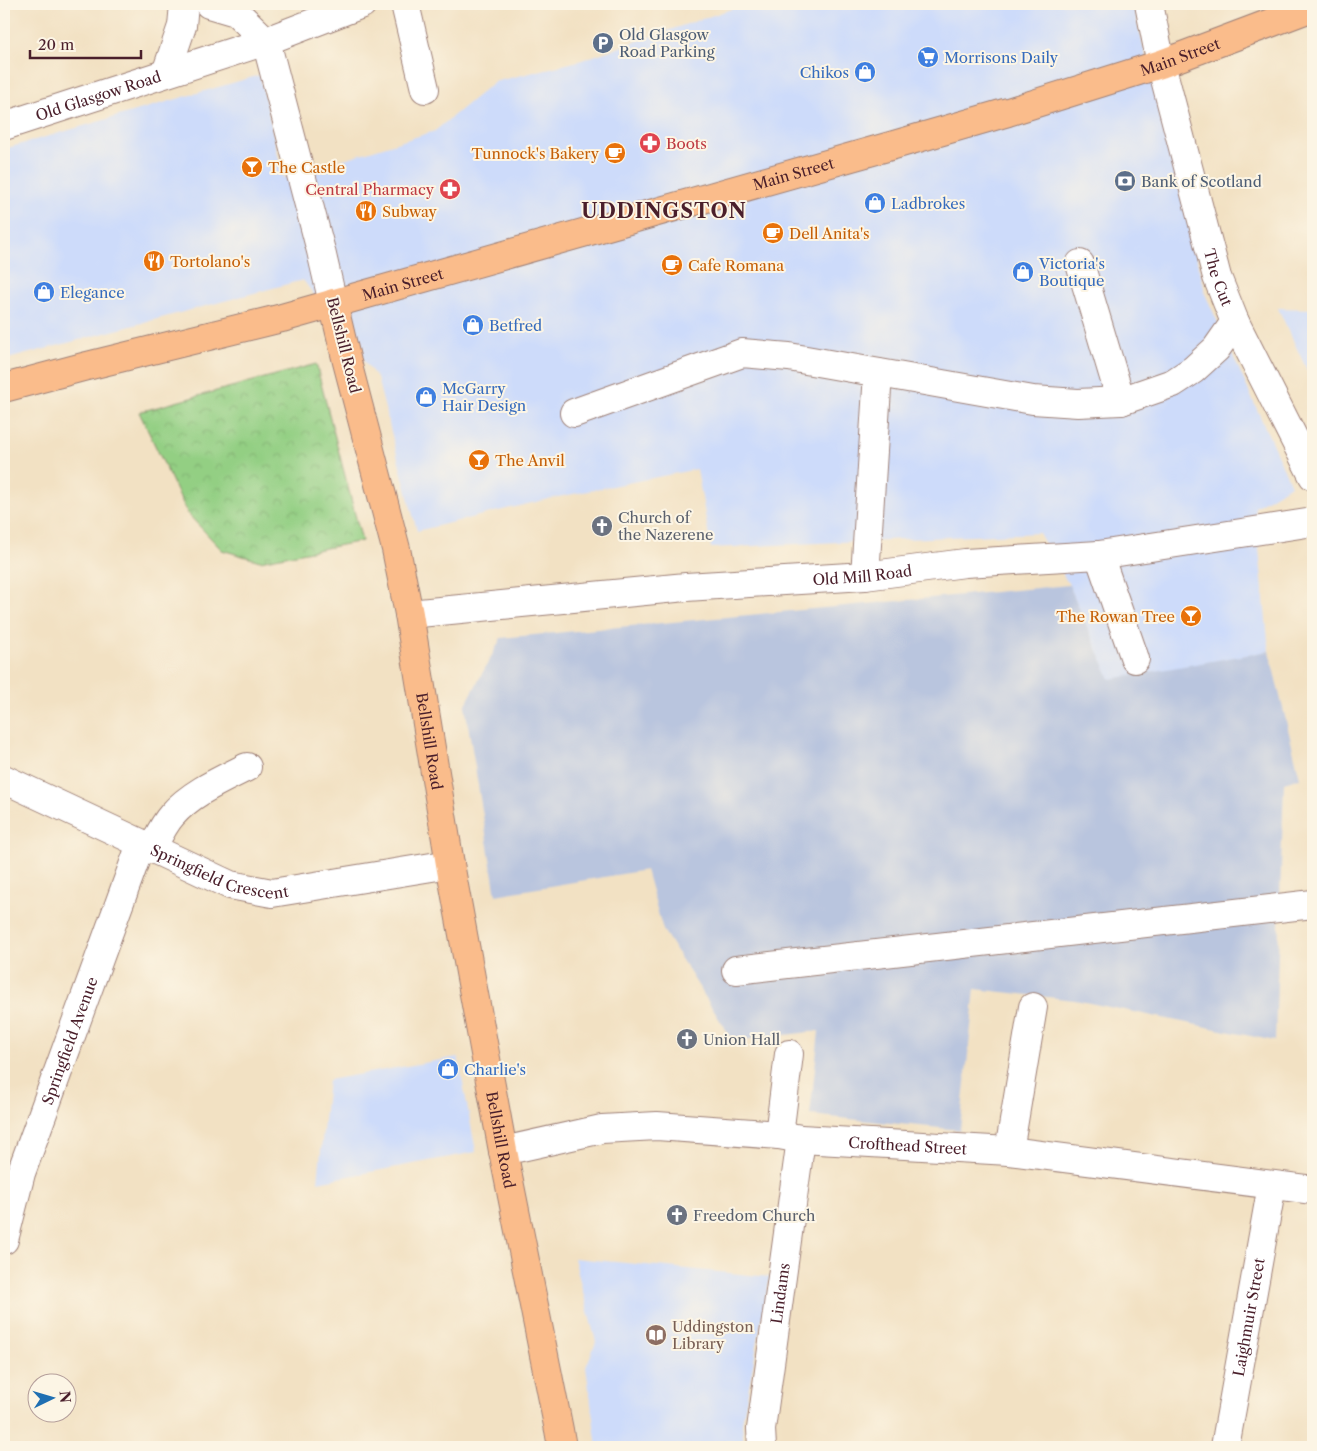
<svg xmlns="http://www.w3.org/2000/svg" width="1317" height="1451" viewBox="0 0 1317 1451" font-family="'Libre Caslon Text',serif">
	<defs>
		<pattern id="park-crowns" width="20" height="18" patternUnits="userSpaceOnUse" patternTransform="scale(1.25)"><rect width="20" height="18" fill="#93cf83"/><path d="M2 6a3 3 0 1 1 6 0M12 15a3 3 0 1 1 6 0" fill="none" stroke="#80b171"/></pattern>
	</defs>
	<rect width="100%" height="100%" fill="#fcf5e5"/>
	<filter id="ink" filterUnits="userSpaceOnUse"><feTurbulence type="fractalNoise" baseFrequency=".02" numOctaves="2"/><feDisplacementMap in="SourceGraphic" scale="10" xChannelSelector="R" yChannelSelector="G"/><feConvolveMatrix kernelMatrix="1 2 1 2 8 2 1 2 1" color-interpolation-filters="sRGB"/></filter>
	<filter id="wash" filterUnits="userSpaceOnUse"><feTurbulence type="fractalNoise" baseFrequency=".0096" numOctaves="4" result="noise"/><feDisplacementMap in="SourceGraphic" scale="20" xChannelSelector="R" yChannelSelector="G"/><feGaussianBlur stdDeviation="1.12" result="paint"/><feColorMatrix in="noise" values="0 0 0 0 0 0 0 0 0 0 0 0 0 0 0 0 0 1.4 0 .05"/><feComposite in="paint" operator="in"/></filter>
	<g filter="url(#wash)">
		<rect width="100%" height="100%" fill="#f2e1c3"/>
		<!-- built -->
		<path fill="#cddbfa" d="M746,4h388l4,21 68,271 85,189 -36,22 14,144 -159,29 -41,-95 -30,-52 -328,15 -14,-79 -149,30 -131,32 -40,-153 -74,-98 -299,80v-211l256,-74 23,103 152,-47 59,-49 85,-21z
			M1278,308l35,1v74z
			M458,1057l18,95 -158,30 10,-102z
			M574,1258l196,19 -28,146 2,24h-147l-11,-80 10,-25z"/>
		<!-- industrial -->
		<path fill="#b9c5de" d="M1069,585l41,94 159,-28 31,127 -16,5 -9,258 -200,-41 -100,-11 -15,141 -150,-15 9,-84 -86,10 -70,-111 -17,-60 -150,25 -31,-189 36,-68z"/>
		<!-- park -->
		<path fill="url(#park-crowns)" stroke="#6e7757" d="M316,364l46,177 -102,20 -38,-11 -34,-36 -49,-102z"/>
	</g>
	<g filter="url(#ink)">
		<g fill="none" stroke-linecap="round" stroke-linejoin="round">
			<!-- minor casing -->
			<g stroke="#9e8077" stroke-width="30">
				<g id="minor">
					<path d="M209,4l27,8 30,29 55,210 12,52"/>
					<path d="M405,4l20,85"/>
					<path id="s1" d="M1149,4l12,60 56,213 18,45 78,154"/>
					<path d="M166,73l16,-47 2,-22"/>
					<path id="s2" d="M4,126l262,-85 96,-37"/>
					<path d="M1080,264l41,137"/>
					<path d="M574,413l168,-60 47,4 244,43 45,3 43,-2 52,-18 20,-13 23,-21 19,-27"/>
					<path d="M1099,555l36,104"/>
					<path d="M865,576l13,-203"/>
					<path id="s3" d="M409,614l277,-27 179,-11 100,-13 134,-8 214,-33"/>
					<path id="s4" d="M4,779l226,106 42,8 178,-29"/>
					<path d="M152,849c6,-12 11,-24 20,-34 19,-22 49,-35 75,-48"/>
					<path d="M736,970l577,-66"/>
					<path d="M779,1135l10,-81"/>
					<path id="s5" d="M503,1151l99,-22 55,-3 122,9 22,4 208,12 304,39"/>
					<path d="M1009,1151l24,-144"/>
					<path id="s6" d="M4,1240l17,-67 120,-329"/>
					<path id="s7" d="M762,1447l-1,-18 40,-290"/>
					<path id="s8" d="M1225,1447l47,-262"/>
				</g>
			</g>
			<!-- major casing -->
			<g stroke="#9e8077" stroke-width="30">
				<g id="major">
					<path id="s9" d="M333,303l14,59 49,187 13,65 41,250 53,287 56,279 3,17"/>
					<path id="s10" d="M4,388l79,-21 199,-49 612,-173 114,-33 153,-48 152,-57"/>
				</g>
			</g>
			<!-- minor -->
			<use href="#minor" stroke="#fff" stroke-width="28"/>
			<!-- major -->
			<use href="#major" stroke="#fabc8b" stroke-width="28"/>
		</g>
	</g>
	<!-- icons -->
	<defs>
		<g id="parking-disc" transform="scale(1.125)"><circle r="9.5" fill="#5c6f8a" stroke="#fcf5e5"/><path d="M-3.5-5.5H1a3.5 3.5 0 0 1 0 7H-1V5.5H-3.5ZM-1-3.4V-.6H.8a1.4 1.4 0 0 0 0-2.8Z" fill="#fff"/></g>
		<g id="supermarket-disc" transform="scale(1.125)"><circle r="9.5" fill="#3f7fe0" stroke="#fcf5e5"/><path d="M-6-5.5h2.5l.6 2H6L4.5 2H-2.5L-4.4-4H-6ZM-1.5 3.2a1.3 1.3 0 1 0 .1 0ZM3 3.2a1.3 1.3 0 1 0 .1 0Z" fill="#fff"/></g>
		<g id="shop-disc" transform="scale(1.125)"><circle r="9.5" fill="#3f7fe0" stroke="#fcf5e5"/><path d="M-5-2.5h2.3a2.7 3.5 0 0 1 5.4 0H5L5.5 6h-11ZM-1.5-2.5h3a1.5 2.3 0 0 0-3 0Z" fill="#fff"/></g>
		<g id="pharmacy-disc" transform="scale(1.125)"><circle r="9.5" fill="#e0444e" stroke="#fcf5e5"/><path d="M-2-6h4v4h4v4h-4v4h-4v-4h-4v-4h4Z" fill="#fff"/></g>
		<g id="cafe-disc" transform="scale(1.125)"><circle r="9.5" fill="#e8710a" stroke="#fcf5e5"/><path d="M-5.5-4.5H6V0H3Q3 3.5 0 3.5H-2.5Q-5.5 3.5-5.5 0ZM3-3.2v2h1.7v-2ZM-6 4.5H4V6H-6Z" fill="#fff"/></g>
		<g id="bar-disc" transform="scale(1.125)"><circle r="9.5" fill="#e8710a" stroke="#fcf5e5"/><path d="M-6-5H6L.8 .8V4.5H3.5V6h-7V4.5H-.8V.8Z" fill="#fff"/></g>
		<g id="bank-disc" transform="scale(1.125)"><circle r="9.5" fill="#5c6f8a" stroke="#fcf5e5"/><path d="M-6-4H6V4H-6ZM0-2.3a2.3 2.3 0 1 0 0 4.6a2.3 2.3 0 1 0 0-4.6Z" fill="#fff"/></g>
		<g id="restaurant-disc" transform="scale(1.125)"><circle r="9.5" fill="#e8710a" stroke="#fcf5e5"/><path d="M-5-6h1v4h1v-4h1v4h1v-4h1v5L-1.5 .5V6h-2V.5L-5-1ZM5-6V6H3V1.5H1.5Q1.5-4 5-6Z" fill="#fff"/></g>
		<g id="church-disc" transform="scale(1.125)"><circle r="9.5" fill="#6b7280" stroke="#fcf5e5"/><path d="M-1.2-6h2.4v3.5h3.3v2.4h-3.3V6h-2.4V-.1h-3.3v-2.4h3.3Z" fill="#fff"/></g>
		<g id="library-disc" transform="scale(1.125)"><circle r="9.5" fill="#8d6e63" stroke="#fcf5e5"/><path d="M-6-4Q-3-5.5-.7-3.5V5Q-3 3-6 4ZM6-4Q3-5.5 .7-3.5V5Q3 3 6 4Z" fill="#fff"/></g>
	</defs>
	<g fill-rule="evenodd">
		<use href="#parking-disc" x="603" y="43"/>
		<use href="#supermarket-disc" x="928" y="57"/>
		<use href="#shop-disc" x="865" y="72"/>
		<use href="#pharmacy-disc" x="650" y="143"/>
		<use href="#cafe-disc" x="615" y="153"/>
		<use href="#bar-disc" x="252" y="167"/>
		<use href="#bank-disc" x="1125" y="181"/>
		<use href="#pharmacy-disc" x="450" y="189"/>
		<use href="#shop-disc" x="875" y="203"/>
		<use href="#restaurant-disc" x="366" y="211"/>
		<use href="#cafe-disc" x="773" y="233"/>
		<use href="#restaurant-disc" x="154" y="261"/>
		<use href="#cafe-disc" x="672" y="265"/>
		<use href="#shop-disc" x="1023" y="272"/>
		<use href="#shop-disc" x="44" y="292"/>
		<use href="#shop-disc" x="473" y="325"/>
		<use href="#shop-disc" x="426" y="397"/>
		<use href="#bar-disc" x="479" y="460"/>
		<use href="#church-disc" x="602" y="526"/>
		<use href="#bar-disc" x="1191" y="616"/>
		<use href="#church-disc" x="687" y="1039"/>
		<use href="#shop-disc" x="448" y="1069"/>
		<use href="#church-disc" x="677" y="1215"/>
		<use href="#library-disc" x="656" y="1335"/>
	</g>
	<g text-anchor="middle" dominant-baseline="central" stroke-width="4" stroke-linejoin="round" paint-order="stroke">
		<!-- service labels -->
		<g font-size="15" fill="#4e5e75" stroke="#fcf5e5" text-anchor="start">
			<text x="619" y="34">Old Glasgow<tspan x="619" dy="17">Road Parking</tspan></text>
			<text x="1141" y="181">Bank of Scotland</text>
		</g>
		<!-- street labels -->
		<g font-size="15" fill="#4a1f2b" stroke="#fcf5e5">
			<text stroke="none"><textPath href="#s10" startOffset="1222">Main Street</textPath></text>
			<text stroke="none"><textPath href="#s2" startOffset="99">Old Glasgow Road</textPath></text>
			<text stroke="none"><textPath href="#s10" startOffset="818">Main Street</textPath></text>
			<text stroke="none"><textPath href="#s1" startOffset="282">The Cut</textPath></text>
			<text stroke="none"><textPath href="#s10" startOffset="412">Main Street</textPath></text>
			<text transform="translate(344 345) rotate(76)">Bellshill Road</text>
			<text stroke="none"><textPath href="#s3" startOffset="455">Old Mill Road</textPath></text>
			<text stroke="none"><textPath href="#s9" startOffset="449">Bellshill Road</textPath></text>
			<text stroke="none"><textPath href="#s4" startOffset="236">Springfield Crescent</textPath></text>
			<text stroke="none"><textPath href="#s6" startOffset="210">Springfield Avenue</textPath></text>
			<text stroke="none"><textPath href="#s9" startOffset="854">Bellshill Road</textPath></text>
			<text stroke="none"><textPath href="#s5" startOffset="408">Crofthead Street</textPath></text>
			<text stroke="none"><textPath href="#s7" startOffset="155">Lindams</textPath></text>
			<text stroke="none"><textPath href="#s8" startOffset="132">Laighmuir Street</textPath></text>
		</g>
		<!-- shop labels -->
		<g font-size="15" fill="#366cbe" stroke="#fcf5e5" text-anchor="start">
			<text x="944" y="57">Morrisons Daily</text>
			<text x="849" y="72" text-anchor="end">Chikos</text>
			<text x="891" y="203">Ladbrokes</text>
			<text x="1039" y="263">Victoria's<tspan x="1039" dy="17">Boutique</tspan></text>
			<text x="60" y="292">Elegance</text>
			<text x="489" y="325">Betfred</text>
			<text x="442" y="388">McGarry<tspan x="442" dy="17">Hair Design</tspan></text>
			<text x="464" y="1069">Charlie's</text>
		</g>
		<!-- health labels -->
		<g font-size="15" fill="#be3a42" stroke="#fcf5e5" text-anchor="start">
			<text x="666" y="143">Boots</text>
			<text x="434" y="189" text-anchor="end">Central Pharmacy</text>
		</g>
		<!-- food labels -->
		<g font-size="15" fill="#c56008" stroke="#fcf5e5" text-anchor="start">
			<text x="599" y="153" text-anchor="end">Tunnock's Bakery</text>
			<text x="268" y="167">The Castle</text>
			<text x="382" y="211">Subway</text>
			<text x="789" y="233">Dell Anita's</text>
			<text x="170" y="261">Tortolano's</text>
			<text x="688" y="265">Cafe Romana</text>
			<text x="495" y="460">The Anvil</text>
			<text x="1175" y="616" text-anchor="end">The Rowan Tree</text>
		</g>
		<!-- worship labels -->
		<g font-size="15" fill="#5b616d" stroke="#fcf5e5" text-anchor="start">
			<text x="618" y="517">Church of<tspan x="618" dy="17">the Nazerene</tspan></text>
			<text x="703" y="1039">Union Hall</text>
			<text x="693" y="1215">Freedom Church</text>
		</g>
		<!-- education labels -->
		<g font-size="15" fill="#785e54" stroke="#fcf5e5" text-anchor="start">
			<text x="672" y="1326">Uddingston<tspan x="672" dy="17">Library</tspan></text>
		</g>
		<!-- district labels -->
		<g font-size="20" font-weight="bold" letter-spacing="1" fill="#4a1f2b" stroke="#fcf5e5">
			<text x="664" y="211">UDDINGSTON</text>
		</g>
	</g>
	<!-- margin -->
	<rect width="1317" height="1451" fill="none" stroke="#fcf5e5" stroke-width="20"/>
	<!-- north arrow -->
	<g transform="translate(52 1398) rotate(85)"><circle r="24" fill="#fcf5e5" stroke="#b59f9b"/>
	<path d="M0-4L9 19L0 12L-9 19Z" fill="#1f6fb2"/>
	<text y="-8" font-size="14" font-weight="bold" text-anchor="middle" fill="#4a1f2b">N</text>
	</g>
	<!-- scale -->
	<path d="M30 50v8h111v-8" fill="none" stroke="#4a1f2b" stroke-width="2.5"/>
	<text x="38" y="50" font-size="15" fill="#4a1f2b" stroke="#fcf5e5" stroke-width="4" paint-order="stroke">20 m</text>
</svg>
